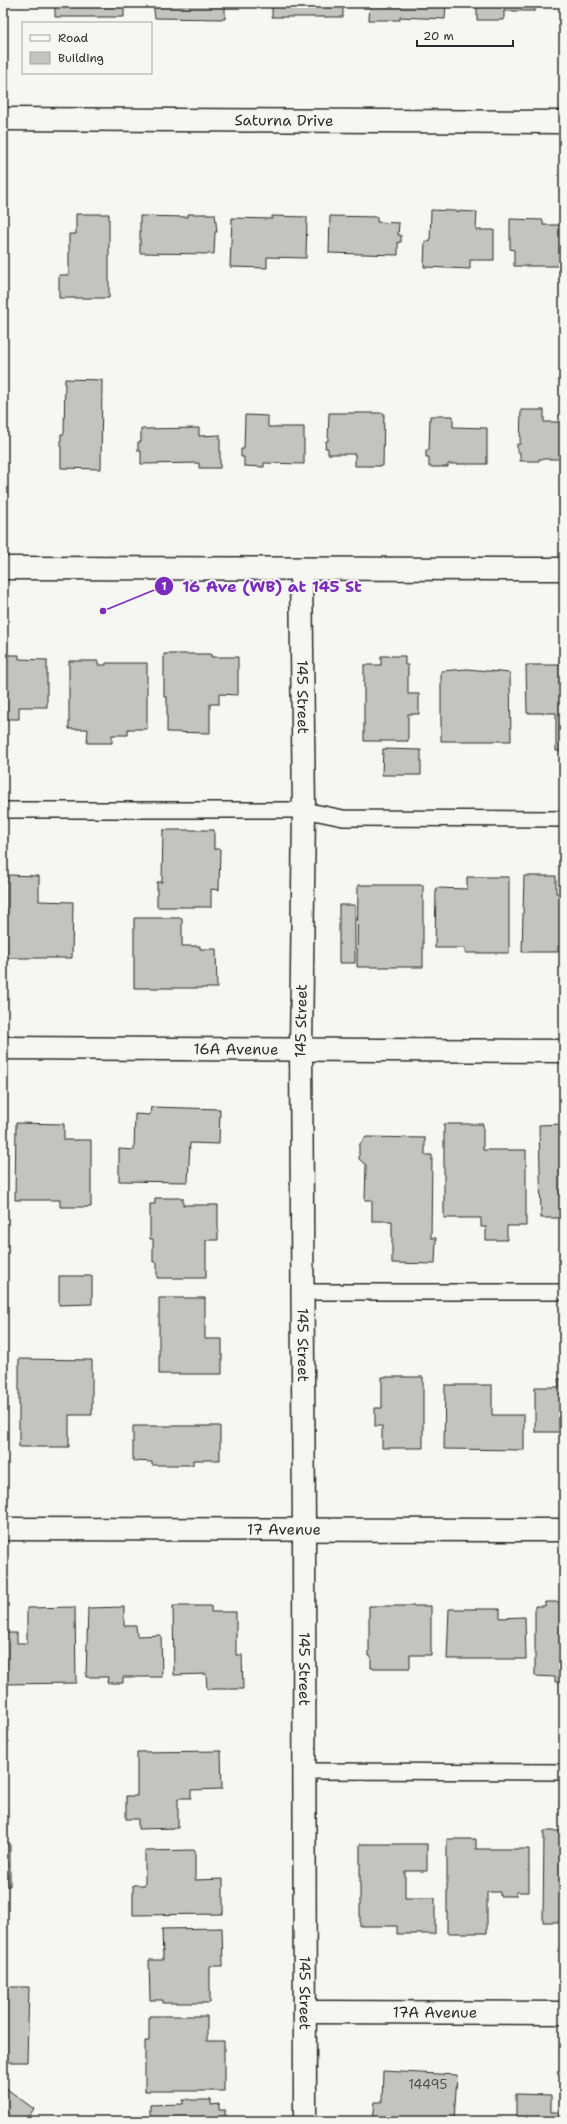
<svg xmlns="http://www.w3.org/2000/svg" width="567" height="2124" viewBox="0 0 567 2124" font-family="'Shantell Sans',sans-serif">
	<rect width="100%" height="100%" fill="#f6f6f2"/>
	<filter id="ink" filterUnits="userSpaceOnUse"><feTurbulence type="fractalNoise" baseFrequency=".025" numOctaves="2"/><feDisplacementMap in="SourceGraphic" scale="8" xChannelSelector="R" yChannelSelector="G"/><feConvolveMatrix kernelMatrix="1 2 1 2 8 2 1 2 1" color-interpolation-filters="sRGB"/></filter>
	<g filter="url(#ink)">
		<!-- building -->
		<path fill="#c3c3c0" stroke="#2b2b2b" d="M55,3h69v14h-69z
			M153,3h72v16l-70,-1z
			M272,3h71v14h-71z
			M370,3h76l-1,16 -45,-2v3h-31z
			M477,3h58v8h-31v9h-27z
			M431,210l46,2 -1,18h18v30h-24v9l-46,-2 1,-26 5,1z
			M76,214h33v84h-50v-23h10v-41h7z
			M188,214h27l2,18h-2l-1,22 -74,-1v-37l48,1z
			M272,216l35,1 -1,41 -39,-1v11l-37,-1 2,-49 40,1z
			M330,216l47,1v5l22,1 -1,12h3v7h-3v13l-69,-2z
			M510,219l33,1v5h21v41h-50v-16l-4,-1z
			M65,379l37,1 -1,89 -40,-1v-34h3z
			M521,410h23v12h20v37h-25v2h-19v-9h-3v-8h3z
			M329,413h55l-1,53h-28v-12h-27v-6h-3l1,-7h2z
			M245,415l23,1v11h36v37l-40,-1v4l-20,-1v-9h-3v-8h3z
			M430,416h23v11l34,1v36h-39v3h-19v-10h-3v-7h3z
			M199,428v8l21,-1v33h-21v-5l-58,1v-13h-3v-9h3v-13z
			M164,654h47v3h27v38l-19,-1v10h-9v29l-43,-1v-35h-3z
			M3,655h16v4l28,1v47h-28v12h-16z
			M381,656h24v9h3v29h11v20h-11v27h-44v-76h17z
			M69,661h29v4h8v-2h41v66h-19v6h-16v8h-25l1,-14h-19z
			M526,665h38v86h-8v-38h-29z
			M467,669l43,4 1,68h-70v-70z
			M383,749l38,1v25h-39z
			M163,830h51v19h6l-1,41 -8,-1v18h-54v-25h5z
			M6,875l33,1v25l34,1 -1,56h-66z
			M524,876h32v17h8v53h-6v6h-36z
			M467,877h42v76h-44v-5h-30l1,-60 31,1z
			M358,885h65v82h-66z
			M339,905h16v58h-16z
			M134,918h48v28h18v3h16l1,39h-83z
			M151,1107l69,2 -1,35 -29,-1 -2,39 -69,-1v-32l15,1 1,-36 15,1z
			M16,1123l48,1v16h27v67h-31v-7h-45z
			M444,1124h39v26h43v76h-19v14h-21v-13h-5v-9h-37z
			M564,1124v94h-23l-2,-93z
			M3,1125h1l-1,30z
			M366,1137l59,1v17h7l-1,83h5l-1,26 -43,-1v-42h-20v-21h-7l1,-35 -7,-6v-14z
			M155,1198h28v7h35v35h-12v38h-49v-16h-4v-23h-3v-35h5z
			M59,1276h33v28l-33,1z
			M159,1298h46v41h17v35h-63z
			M19,1359l73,1v55h-23v32h-50z
			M3,1375l3,1 -2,53h-1z
			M382,1377h41v71h-41v-22h-7v-18h7z
			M558,1379h6v53h-29v-45h24z
			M445,1385h47v30h32v35l-80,-1z
			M133,1426h87v34h-27v5h-41v-3l-19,-1z
			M545,1602h19v80h-9v-5l-20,-1v-70h10z
			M173,1606h38v6h25v43h6l1,34h-36l-1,-15 -32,1z
			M369,1606h62v49h-21v13h-39v-12h-2z
			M75,1607l1,76 -73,1v-51h14v10h10v-35z
			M124,1607v19h12l1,10 24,-1 1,42h-39v6h-16l1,-6h-22l2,-69z
			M449,1609h51v9l25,-1 1,42h-79z
			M221,1751l1,38 -31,1v8h-13v30l-40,1v-10h-12v-23h11v-44z
			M544,1831h20v91h-21z
			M447,1839h29v10h53v43h-13v4h-16v-4h-13v41h-40z
			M3,1843h7v43h-7z
			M360,1844h67v27h-22v27h30v36h-38v-8h-37z
			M195,1850v30l28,-1v35l-90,1v-30h12v-34z
			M222,1928l1,38h-13v37h-47v-3h-13l-1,-40h14l-1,-31z
			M3,1987h26l-2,75h-24z
			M149,2016h58v25h17v50h-79v-50h4z
			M383,2071l74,4 -3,46 -44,-2v2h-37l2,-19h7z
			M3,2086l31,23 -9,12h-22z
			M516,2094l35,1v17h13v9h-48z
			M183,2100h28v5l8,-1v6h6v11h-96v-3h21v-13l33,-1z"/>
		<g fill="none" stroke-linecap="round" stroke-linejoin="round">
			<!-- lane casing -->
			<g stroke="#2b2b2b" stroke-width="18">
				<path id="lane" d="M3,810h301l39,8 221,1
					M301,1292h263
					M305,1771l259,1"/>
			</g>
			<!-- street casing -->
			<g stroke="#2b2b2b" stroke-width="25">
				<g id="street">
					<path id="s1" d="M3,119l561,3"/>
					<path id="s2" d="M301,570l3,240 -3,239 3,480 1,592"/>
					<path id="s3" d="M3,1048l561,3"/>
					<path id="s4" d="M3,1529l561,1"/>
					<path id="s5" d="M305,2012l259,1"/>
				</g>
			</g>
			<!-- secondary casing -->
			<g stroke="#2b2b2b" stroke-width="25">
				<path id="secondary" d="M3,568l561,1"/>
			</g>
			<!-- lane -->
			<use href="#lane" stroke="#f6f6f2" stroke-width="15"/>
			<!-- street -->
			<use href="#street" stroke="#f6f6f2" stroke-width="22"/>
			<!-- secondary -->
			<use href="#secondary" stroke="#f6f6f2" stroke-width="22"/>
		</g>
	</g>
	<g text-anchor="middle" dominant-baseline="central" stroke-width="4" stroke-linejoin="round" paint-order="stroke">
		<!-- number labels -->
		<g font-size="13" fill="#515150">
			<text x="428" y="2084">14495</text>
		</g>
		<!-- street labels -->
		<g font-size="15" fill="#2b2b2b" stroke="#f6f6f2">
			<text stroke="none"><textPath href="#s1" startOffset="281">Saturna Drive</textPath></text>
			<text stroke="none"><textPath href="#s2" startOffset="127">145 Street</textPath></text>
			<text transform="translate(301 1021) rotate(-89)">145 Street</text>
			<text stroke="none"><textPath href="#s3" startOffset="233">16A Avenue</textPath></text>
			<text stroke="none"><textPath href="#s2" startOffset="775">145 Street</textPath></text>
			<text stroke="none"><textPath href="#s4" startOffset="281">17 Avenue</textPath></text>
			<text stroke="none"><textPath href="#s2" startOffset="1099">145 Street</textPath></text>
			<text stroke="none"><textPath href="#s2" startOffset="1423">145 Street</textPath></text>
			<text stroke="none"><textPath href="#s5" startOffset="130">17A Avenue</textPath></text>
		</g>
	</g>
	<!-- callouts -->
	<path fill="none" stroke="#7b2cbf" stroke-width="1.5" d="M103 611L164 586"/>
	<g fill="#7b2cbf" stroke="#f6f6f2" stroke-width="1.5">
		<circle cx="103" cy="611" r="4"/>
		<circle cx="164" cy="586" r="10"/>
	</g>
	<g font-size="12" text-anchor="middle" font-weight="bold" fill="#fff">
		<text x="164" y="590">1</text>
	</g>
	<g font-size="16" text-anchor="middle" font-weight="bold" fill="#7b2cbf" stroke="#f6f6f2" stroke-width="4" stroke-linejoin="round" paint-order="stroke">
		<text x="272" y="592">16 Ave (WB) at 145 St</text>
	</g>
	<!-- margin -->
	<rect width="567" height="2124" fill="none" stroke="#f6f6f2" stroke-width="16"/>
	<rect x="8" y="8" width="551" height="2108" fill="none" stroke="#2b2b2b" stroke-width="1.5" filter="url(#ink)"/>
	<!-- legend -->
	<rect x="22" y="22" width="130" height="52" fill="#f6f6f2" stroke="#a5a5a2"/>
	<rect x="30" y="35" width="20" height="6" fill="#f6f6f2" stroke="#a5a5a2"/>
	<text x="58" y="42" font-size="12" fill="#2b2b2b">Road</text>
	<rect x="30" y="52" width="20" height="12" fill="#c3c3c0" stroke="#a5a5a2"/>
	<text x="58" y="62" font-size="12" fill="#2b2b2b">Building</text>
	<!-- scale -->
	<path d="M417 40v6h96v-6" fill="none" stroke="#2b2b2b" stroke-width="2"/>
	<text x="423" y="40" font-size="12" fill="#2b2b2b" stroke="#f6f6f2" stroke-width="3" paint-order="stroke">20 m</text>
</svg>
